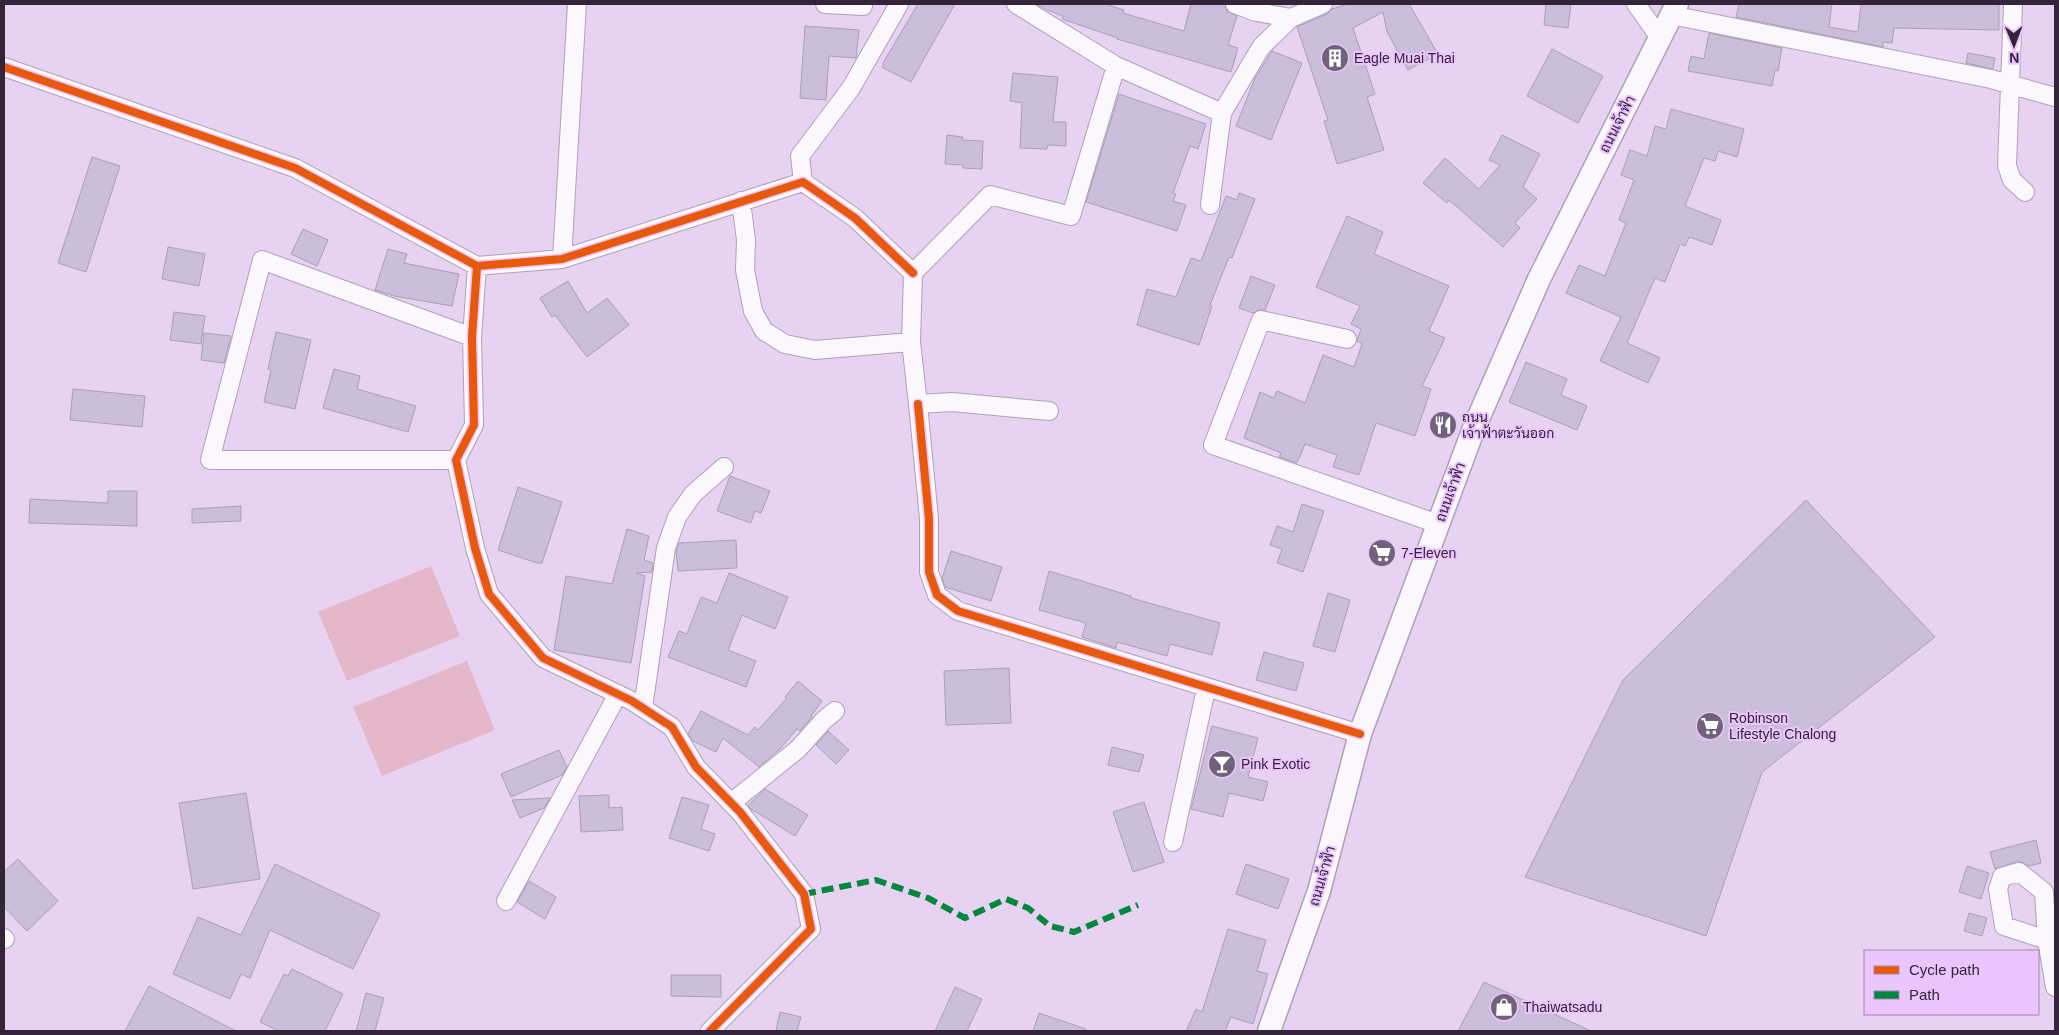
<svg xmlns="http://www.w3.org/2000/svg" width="2059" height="1035" viewBox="0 0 2059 1035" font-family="Helvetica,Sarabun,sans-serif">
	<rect width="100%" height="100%" fill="#e7d3f1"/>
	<!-- green -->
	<path fill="#e4b8c8" d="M431,566l29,70 -113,45 -29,-69z
		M467,661l28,69 -113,46 -29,-69z"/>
	<!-- building -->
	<path fill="#cbbedb" stroke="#aa9fb7" d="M918,4h37l-44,78 -28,-14v-5z
		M1036,4h69l19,6 -1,3 61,18 7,-27h34l2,7 10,5 -9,29 10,3 -7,24 -114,-33 1,-1 -56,-19 1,-3 -16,-6z
		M1348,4h61l29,50 -30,16 -21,-38 -4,-20 -30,16 22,66 -8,3 17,53 -47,14 -13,-43 4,-1 -31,-93 30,-13 5,-5z
		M1546,4h25l-3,24 -24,-3z
		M1739,4h93l-3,23 29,5 3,-28h138v26l-105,-2 -2,15 -9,-1v5l-147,-30z
		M805,26l54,4 -3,28 -27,-2 -3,44 -26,-2z
		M1709,33l73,15 -4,23 -3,-1 -3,16 -84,-15 3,-15 13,3z
		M1552,49l51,27 -25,47 -51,-27z
		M1272,51l30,12 -31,77 -35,-14 19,-48z
		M1968,53l27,5 -2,11 -27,-6z
		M1013,73l45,4 -5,45h13v24l-18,-1 -1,4 -27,-1 2,-45 -12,-2z
		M1119,94l87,30 -8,25 -8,-3 -17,47 3,1 -3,7 13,4 -9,26 -91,-29z
		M1671,109l73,20 -7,28 -19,-6 -3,10 -11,-3 -19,48 36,14 -9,25 -23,-8 -4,9 -5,-2 -15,38 -10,-4 -28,65 33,15 -12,25 -48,-22 21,-44 -55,-24 13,-28 26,11 21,-53 -7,-3 15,-40 -13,-5 9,-25 17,6 8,-30 11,3z
		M947,135l16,2 -1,3 21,1 -1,28 -19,-1v-3l-18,-1z
		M1502,135l38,19 -17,33 14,12 -22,24 5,5 -17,19 -54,-47 -2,3 -24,-20 22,-25 34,31 21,-24 -11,-5z
		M92,157l28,9 -34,106 -28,-9z
		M1239,193l16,6 -23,59 -3,-1 -19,48 2,1 -13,39 -62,-20 10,-36 29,8 15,-39 10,3 25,-65 11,4z
		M1347,216l36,16 -9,22 75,32 -20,45 16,7 -23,48 9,3 -16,47 -39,-13 -17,52 -26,-8 4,-12 -32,-11 -8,19 -18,-6 2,-4 -37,-15 16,-46 14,6 3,-7 28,12 18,-48 31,12 8,-23 -5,-3 4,-12 -10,-5 9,-18 -44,-19z
		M303,229l25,11 -11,26 -26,-12z
		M168,247l37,7 -6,32 -37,-7z
		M388,249l19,5 -3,9 55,11 -7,32 -58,-10 -19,-6z
		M1251,276l24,9 -10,25h-6l-6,3 -14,-5z
		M568,281l19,32 20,-15 22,27 -42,32 -32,-42 -3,2 -12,-19z
		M174,312l31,4 -4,28 -31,-4z
		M276,332l35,8 -16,69 -31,-7 7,-32 -3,-1z
		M204,333l27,3 -7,27 -23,-3z
		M1526,362l41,17 -6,16 26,11 -10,24 -68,-28z
		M334,369l26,7 -3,13 59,17 -8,26 -85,-24z
		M73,389l72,7 -3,31 -72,-7z
		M730,476l40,15 -9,22 -6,-2 -4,12 -34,-12z
		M518,487l44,15 -20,61h-5l-39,-13z
		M108,491h29v35l-108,-3 1,-24 78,4z
		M1806,500l129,137 -173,135 -56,164 -181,-59 98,-197z
		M1302,504l22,7 -21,61 -26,-9 5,-14 -12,-4 7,-19 16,6z
		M241,506v15l-49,2v-14z
		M627,529l22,7 -5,24 9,3 -1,9 -16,1 9,3 -14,87 -77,-13 12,-74 46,8z
		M736,540l1,28 -59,3 -2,-20 3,-8z
		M951,551l51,16 -11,34 -46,-14 -3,-9z
		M1049,571l82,25v2l89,25 -8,32 -42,-11 -3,12 -50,-14 -1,6 -34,-11 4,-14 -47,-13z
		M729,573l59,24 -13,32 -33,-14 -14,35 28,11 -10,26 -78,-30 11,-26 8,3 14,-37 16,6z
		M1328,593l22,7 -15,52 -22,-6z
		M1264,652l40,11 -8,28 -40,-11z
		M1009,668l2,55 -65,2 -2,-54z
		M798,681l24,20 -11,15 1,1 -12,14 -3,-2 -17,20 -21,18 -36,-29 -7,14 -23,-11 -5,-7 13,-23 47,24 7,-8 3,3 29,-32 -2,-1z
		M1212,726l46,12 -10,39 20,5 -5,19 -34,-8 -6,24 -32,-8z
		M828,731l21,19 -13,14 -20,-19z
		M1112,747l32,8 -5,17 -31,-7z
		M559,750l8,17 -5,8 -51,22 -10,-23z
		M765,789l43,26 -13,21 -44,-27 -3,-4z
		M246,793l14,86 -67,10 -14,-86z
		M609,795v13l13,-1 1,23 -42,2 -2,-36z
		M682,797l27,8 -8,24 14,5 -6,17 -40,-13z
		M550,798l-6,10 -24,10 -8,-18z
		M1144,802l20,60 -31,10 -20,-60z
		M2036,840l5,23 -12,3 -8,-4h-5l-21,7 -5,-17z
		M18,859l40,42 -31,30 -23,-24v-35z
		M275,864l105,50 -27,55 -83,-39 -20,48 -9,-4 -11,25 -57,-25 25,-57 43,18z
		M1246,864l43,15 -11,30 -42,-15z
		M1967,866l22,7 -8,26 -22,-7z
		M529,881l27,16 -11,22 -28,-17z
		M1969,913l18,5 -5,18 -18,-5z
		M1228,929l38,11 -9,31 11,3 -15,50 -22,-7 -6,14h-39l10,-22 6,3z
		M292,969l51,25 -18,37h-46l-19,-9 24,-48 4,2z
		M671,975h50v22l-50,-1z
		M1484,982l107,49h-133z
		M149,986l21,11 66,34h-111z
		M955,987l27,12 -15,32h-32z
		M366,993l18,5 -9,33h-19z
		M780,1012l21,5 -4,14h-21z
		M1039,1013l47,16 -1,2h-52z"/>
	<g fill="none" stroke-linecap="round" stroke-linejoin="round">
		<!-- minor casing -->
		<g stroke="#afa0b7" stroke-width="20">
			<path id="minor" d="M825,4l38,2
				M1016,4l100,62 106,47
				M1235,4l21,8 35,6
				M1636,4l24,34
				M2013,4l-6,162 5,14 13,12
				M1671,15l320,64 64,18
				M4,67l291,101 182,98 85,-7 241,-77 52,36 58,55
				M803,182l-3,-26 51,-68 48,-84
				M741,201l5,39 -1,30 8,41 11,20 21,13 30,6 96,-8
				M1210,205l12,-92 39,-66 30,-29 32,-14
				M562,259l15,-255
				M477,266l-5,71 2,88 -18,35 19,88 14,46 54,64 89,43 40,26 24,40 44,45 64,82 7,35 -101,102
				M1347,339l-86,-19 -48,125 225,79
				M918,404l11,115v53l8,23 21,16 402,123
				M1049,411l-97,-9 -34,2 -7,-62 2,-69 77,-78 81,21 45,-150
				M456,460h-246l52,-200 210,77
				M643,708l23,-160 11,-31 16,-23 31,-27
				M731,803l67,-54 26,-29 11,-9
				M1173,842l33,-153
				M506,901l112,-207
				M4,938l1,1
				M2047,940l-43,-14 -6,-37 4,-12 17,-5 25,20 3,48 8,47"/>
		</g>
		<!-- major casing -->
		<g stroke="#afa0b7" stroke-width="25">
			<path id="major" d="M1269,1031l50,-140 41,-157 114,-306 65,-149 138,-275"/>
		</g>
		<!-- minor -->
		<use href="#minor" stroke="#fbf8fd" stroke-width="18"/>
		<!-- major -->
		<use href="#major" stroke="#fbf8fd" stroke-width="22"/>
		<!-- quiet -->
		<path stroke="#00873e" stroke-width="6" stroke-dasharray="12 6" stroke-linecap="butt" d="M804,894l72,-14 52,18 37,20 41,-19 22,9 22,18 24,6 64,-27"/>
		<!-- cycleway casing -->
		<g stroke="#ebc6fe" stroke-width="11">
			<path id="cycleway" d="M4,67l291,101 182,98 85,-7 241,-77 52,36 58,55
				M477,266l-5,71 2,88 -18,35 19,88 14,46 54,64 89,43 40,26 24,40 44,45 64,82 7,35 -101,102
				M918,404l11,115v53l8,23 21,16 402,123"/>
		</g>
		<!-- cycleway -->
		<use href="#cycleway" stroke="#e8590c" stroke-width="8"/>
	</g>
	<!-- icons -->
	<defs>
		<g id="building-disc" transform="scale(1.4375)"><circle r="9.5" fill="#72617a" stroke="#ebc6fe"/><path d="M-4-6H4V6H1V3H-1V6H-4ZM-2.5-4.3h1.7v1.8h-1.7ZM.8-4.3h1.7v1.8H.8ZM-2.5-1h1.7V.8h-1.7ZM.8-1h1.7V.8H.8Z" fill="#fff"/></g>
		<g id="restaurant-disc" transform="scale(1.4375)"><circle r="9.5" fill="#72617a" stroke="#ebc6fe"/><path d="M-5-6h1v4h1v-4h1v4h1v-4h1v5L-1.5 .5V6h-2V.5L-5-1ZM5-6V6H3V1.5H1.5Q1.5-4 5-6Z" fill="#fff"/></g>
		<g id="supermarket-disc" transform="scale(1.4375)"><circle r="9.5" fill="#72617a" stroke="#ebc6fe"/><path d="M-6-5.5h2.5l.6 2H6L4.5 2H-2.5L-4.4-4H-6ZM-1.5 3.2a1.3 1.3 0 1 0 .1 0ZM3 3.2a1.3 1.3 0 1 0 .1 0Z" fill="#fff"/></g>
		<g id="bar-disc" transform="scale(1.4375)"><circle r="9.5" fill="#72617a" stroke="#ebc6fe"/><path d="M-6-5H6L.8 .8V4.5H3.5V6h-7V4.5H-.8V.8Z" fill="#fff"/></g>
		<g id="shop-disc" transform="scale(1.4375)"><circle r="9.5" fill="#72617a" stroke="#ebc6fe"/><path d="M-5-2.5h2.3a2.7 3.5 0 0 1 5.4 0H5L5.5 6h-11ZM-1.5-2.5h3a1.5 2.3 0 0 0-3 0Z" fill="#fff"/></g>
	</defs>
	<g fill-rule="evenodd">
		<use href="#building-disc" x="1335" y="58"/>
		<use href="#restaurant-disc" x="1443" y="425"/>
		<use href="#supermarket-disc" x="1382" y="553"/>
		<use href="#supermarket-disc" x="1710" y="726"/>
		<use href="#bar-disc" x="1222" y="764"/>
		<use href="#shop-disc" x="1504" y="1007"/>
	</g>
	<g text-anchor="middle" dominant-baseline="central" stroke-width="4" stroke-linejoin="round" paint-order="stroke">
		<!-- poi labels -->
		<g font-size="14" fill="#33243a" stroke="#ebc6fe" text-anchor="start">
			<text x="1354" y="58">Eagle Muai Thai</text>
			<text x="1462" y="417">ถนน<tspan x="1462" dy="16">เจ้าฟ้าตะวันออก</tspan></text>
			<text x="1401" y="553">7-Eleven</text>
			<text x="1729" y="718">Robinson<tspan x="1729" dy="16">Lifestyle Chalong</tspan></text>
			<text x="1241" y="764">Pink Exotic</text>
			<text x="1523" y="1007">Thaiwatsadu</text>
		</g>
		<!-- street labels -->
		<g font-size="14" fill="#33243a" stroke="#ebc6fe">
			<text transform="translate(1617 124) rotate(-63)">ถนนเจ้าฟ้า</text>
			<text transform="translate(1450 492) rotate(-70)">ถนนเจ้าฟ้า</text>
			<text transform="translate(1322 876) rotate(-74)">ถนนเจ้าฟ้า</text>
		</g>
	</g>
	<!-- border -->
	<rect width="2059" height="1035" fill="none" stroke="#33243a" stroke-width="10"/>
	<!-- legend -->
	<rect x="1864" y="950" width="175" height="65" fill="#ebc6fe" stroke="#a185b0"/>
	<rect x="1874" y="966" width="25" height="8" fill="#e8590c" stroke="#a185b0"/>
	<text x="1909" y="975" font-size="15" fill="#33243a">Cycle path</text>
	<rect x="1874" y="991" width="25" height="8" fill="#00873e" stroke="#a185b0"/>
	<text x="1909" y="1000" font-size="15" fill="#33243a">Path</text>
	<!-- north arrow -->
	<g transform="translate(2014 45) rotate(179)" stroke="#ebc6fe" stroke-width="4" paint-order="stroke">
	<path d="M0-4L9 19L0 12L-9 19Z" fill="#33243a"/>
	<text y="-8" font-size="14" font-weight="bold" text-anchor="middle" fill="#33243a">N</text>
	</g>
</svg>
